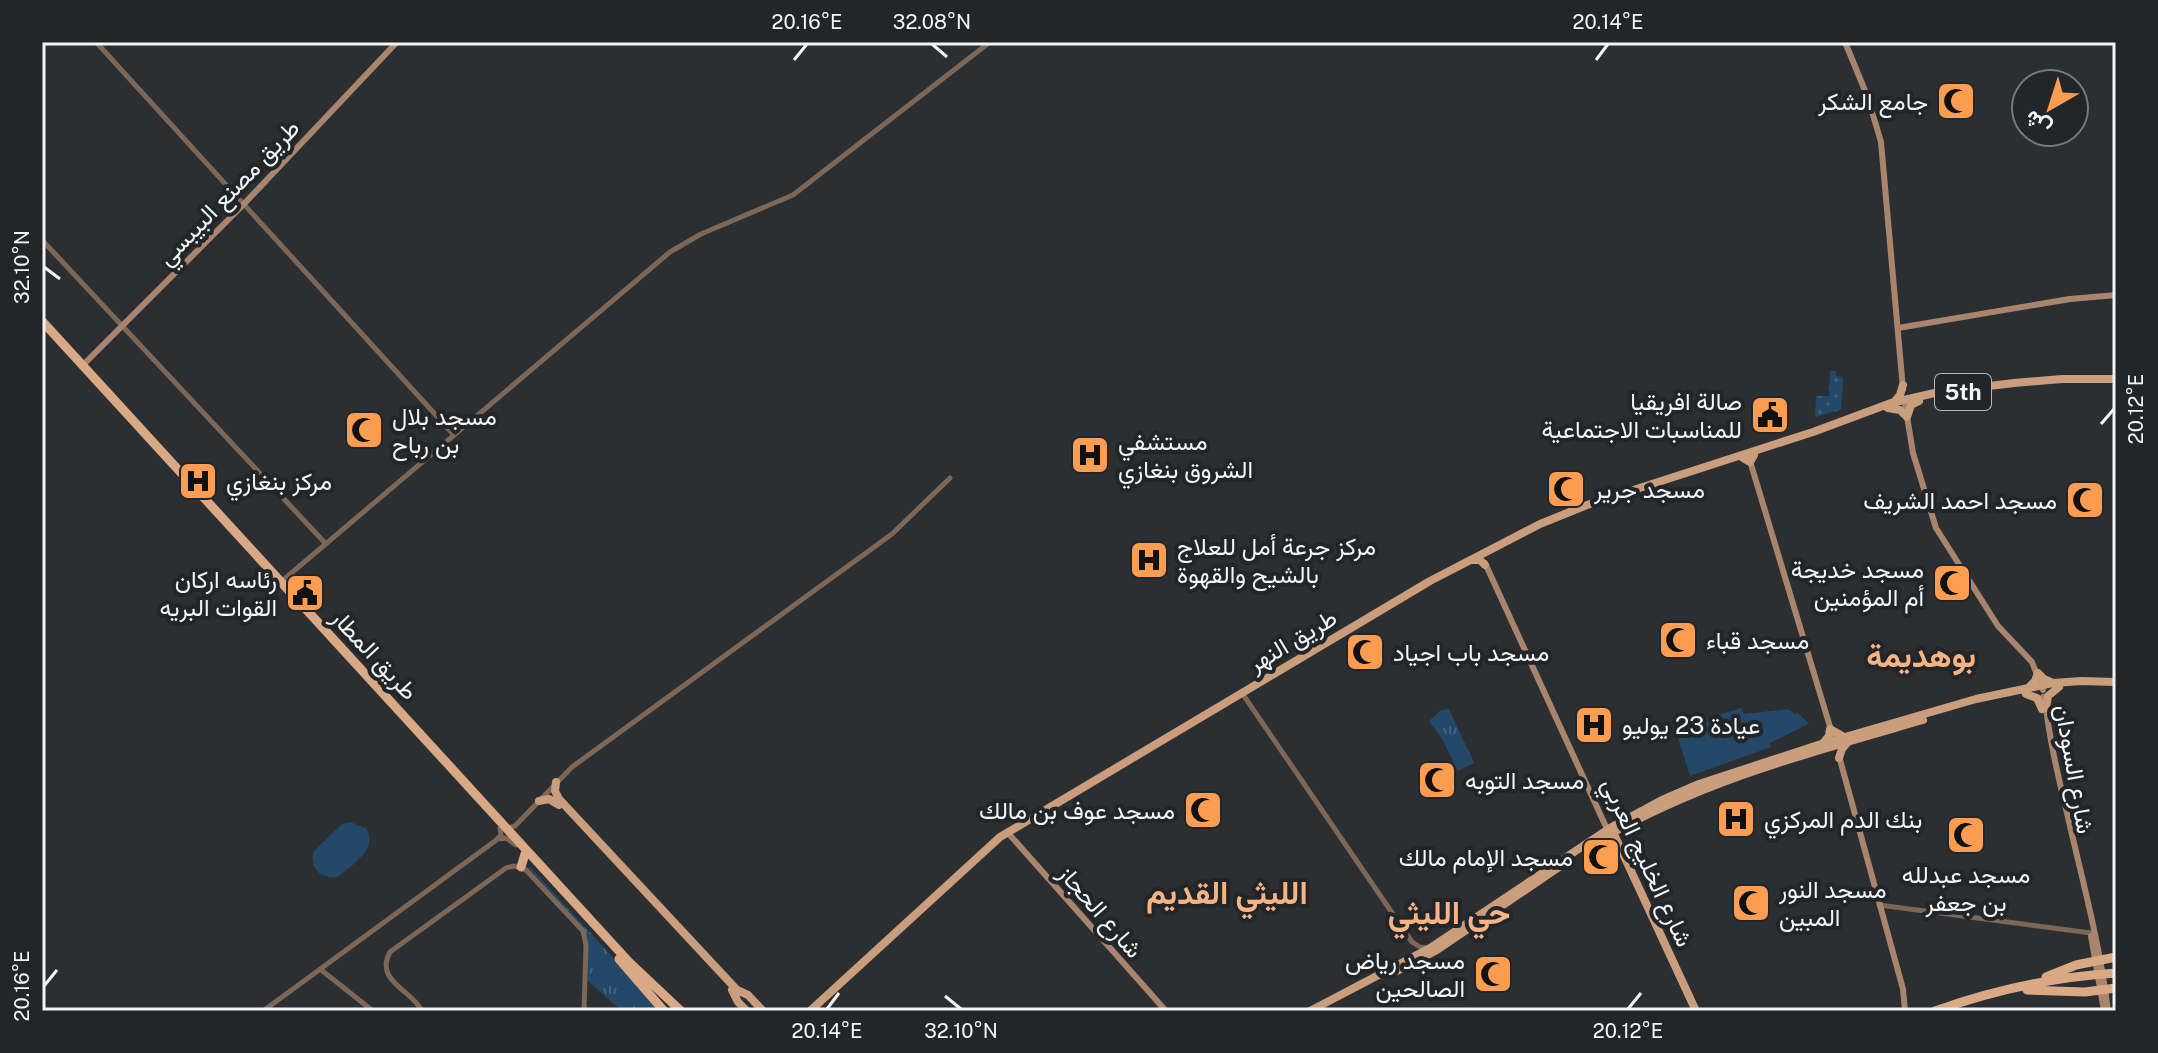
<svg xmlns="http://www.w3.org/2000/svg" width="2158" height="1053" viewBox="0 0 2158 1053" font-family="'Public Sans',Vazirmatn,sans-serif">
	<defs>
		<pattern id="grass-tufts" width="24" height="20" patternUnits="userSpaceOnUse" patternTransform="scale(2)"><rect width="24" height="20" fill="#244868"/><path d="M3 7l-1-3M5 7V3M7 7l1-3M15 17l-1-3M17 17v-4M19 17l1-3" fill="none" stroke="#44637e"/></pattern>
		<pattern id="park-dots" width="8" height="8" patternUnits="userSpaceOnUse" patternTransform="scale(2)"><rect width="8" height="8" fill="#244868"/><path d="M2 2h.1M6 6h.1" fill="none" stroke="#44637e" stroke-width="1.8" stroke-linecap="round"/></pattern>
	</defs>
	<rect width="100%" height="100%" fill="#2c2f32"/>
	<!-- grass -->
	<path fill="url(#grass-tufts)" d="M1449,709l25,54 -16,8 -17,-34 -12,-16 12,-11z
		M530,867l132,144h-40l-35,-31 1,-40 -7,-14 -53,-58z"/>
	<!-- park -->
	<path fill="url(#park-dots)" d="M1830,371h6v5l6,1 1,4 -2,29 -26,7 1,-21h13z"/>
	<!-- pitch -->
	<path fill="#244868" d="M1741,708l3,6 44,-5 7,5 3,-1 11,11 -39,19 1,4 -81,29 -15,-48z
		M350,822l16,6c13,21 -13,36 -28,49 -18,2 -27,-7 -25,-25l29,-28z"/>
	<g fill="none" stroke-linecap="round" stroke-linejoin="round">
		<!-- tertiary -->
		<path stroke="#7d6757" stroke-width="5" d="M96,42l358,393
			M42,240l284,304
			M282,581l388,-329 31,-18 92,-39 197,-153
			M1244,696l168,246 8,5 7,1
			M507,828l8,-2 57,-59 320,-233 58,-56
			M500,839l6,-1 10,7
			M1879,905l212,28
			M320,969l53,42
			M263,1011l232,-170 6,-6 -1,-7
			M422,1011c-10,-21 -48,-30 -32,-59l116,-84 8,-2 12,4 57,61 3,14 -2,66"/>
		<!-- secondary -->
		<path stroke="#a8856c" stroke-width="6" d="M1845,42l23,56 13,44 22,247
			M1898,328l172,-29 46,-4
			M83,365l160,-160 154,-163
			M1905,404l8,49 23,75 62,98 34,36 11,28
			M1750,461l81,269
			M1485,563l122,266
			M2043,697l2,2c4,39 13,77 22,114 15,66 33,131 41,198
			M1839,756l64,233 2,22
			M1009,834l157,177
			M2091,936l13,75"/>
		<!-- primary -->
		<path stroke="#ca9d7d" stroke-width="8" d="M1894,402l6,-7 3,-10
			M1888,408l12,2 7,7 4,-12 8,-4
			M1743,458l7,4 4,-7
			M1473,560h7l5,5
			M2028,688l7,-7 3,-8 6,6 9,4
			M2026,694l11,4 5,11
			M2046,708l2,-12 11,-9
			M1824,742l5,-6 1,-7 14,8
			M1839,758l3,-9 6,-7
			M556,782l-1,9 4,8 178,191 11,5 15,16
			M539,801l10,-2 10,6
			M1612,830l84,181
			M1600,840c100,-59 212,-88 323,-120
			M1395,972l42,-22 128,-87
			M732,990l6,12 9,9
			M810,1011l190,-174 430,-256 110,-57 47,-19 226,-73 78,-29 48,-11 75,-9 48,-4h54
			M1310,1011l120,-63 180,-120 52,-28 37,-16 122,-40 155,-45 77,-16 28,-2 35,1"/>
		<!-- trunk -->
		<path stroke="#d9a884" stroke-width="9" d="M42,321l587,641 52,49
			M521,867l4,-13
			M619,959l45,52
			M2046,977l30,-12 40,-8
			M2027,990l58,2 31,-4
			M1935,1011c59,-21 119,-34 181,-38"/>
	</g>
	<!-- ticks -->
	<path fill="none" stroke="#f2f4f6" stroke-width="3" d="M932,44l15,13M794,60l13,-16M1596,60l12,-16M44,267l16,12M2101,424l13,-15M44,986l13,-16M945,996l16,13M827,1009l12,-16M1628,1009l13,-16"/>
	<!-- icons -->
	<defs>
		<g id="mosque-square" transform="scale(2)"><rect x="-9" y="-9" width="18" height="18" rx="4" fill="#fc9d52" stroke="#232629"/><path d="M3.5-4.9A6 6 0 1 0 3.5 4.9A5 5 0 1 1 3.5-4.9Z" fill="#111"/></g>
		<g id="civic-square" transform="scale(2)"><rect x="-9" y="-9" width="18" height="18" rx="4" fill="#fc9d52" stroke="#232629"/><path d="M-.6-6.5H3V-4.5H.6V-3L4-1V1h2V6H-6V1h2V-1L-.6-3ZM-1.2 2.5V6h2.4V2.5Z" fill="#111"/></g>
		<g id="hospital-square" transform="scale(2)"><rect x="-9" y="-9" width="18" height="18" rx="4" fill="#fc9d52" stroke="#232629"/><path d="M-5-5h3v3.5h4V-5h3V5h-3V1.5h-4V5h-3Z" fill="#111"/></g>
	</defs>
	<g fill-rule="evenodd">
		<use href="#mosque-square" x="1956" y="101"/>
		<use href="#civic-square" x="1770" y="415"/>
		<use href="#mosque-square" x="364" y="430"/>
		<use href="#hospital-square" x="1090" y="455"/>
		<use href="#hospital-square" x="198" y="481"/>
		<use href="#mosque-square" x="1566" y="489"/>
		<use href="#mosque-square" x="2085" y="500"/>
		<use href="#hospital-square" x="1149" y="560"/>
		<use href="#mosque-square" x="1952" y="583"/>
		<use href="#civic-square" x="305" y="593"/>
		<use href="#mosque-square" x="1678" y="640"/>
		<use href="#mosque-square" x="1365" y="652"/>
		<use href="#hospital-square" x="1594" y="725"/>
		<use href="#mosque-square" x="1437" y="780"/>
		<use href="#mosque-square" x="1203" y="810"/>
		<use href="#hospital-square" x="1736" y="819"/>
		<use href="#mosque-square" x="1966" y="835"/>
		<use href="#mosque-square" x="1601" y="857"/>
		<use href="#mosque-square" x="1751" y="903"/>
		<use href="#mosque-square" x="1493" y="974"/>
	</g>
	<g text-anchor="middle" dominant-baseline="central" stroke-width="8" stroke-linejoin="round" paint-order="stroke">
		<!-- shield labels -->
		<rect fill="#232629" stroke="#b4b6b8" stroke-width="2" x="1935" y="374" width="56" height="36" rx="6"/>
		<g font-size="22" font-weight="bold" fill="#f2f4f6">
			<text x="1963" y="392">5th</text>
		</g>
		<!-- poi labels -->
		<g font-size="24" fill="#f2f4f6" stroke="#232629" text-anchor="start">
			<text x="1928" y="101" text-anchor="end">جامع الشكر</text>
			<text x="1742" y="401" text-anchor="end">صالة افريقيا<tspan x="1742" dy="28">للمناسبات الاجتماعية</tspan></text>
			<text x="392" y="416">مسجد بلال<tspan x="392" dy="28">بن رباح</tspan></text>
			<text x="1118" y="441">مستشفي<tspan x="1118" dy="28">الشروق بنغازي</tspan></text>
			<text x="226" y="481">مركز بنغازي</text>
			<text x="1594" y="489">مسجد جرير</text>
			<text x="2057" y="500" text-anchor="end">مسجد احمد الشريف</text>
			<text x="1177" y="546">مركز جرعة أمل للعلاج<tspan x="1177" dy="28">بالشيح والقهوة</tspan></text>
			<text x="1924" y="569" text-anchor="end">مسجد خديجة<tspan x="1924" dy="28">أم المؤمنين</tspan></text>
			<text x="277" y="579" text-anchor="end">رئاسه اركان<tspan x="277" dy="28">القوات البريه</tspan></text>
			<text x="1706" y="640">مسجد قباء</text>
			<text x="1393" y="652">مسجد باب اجياد</text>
			<text x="1622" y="725">عيادة 23 يوليو</text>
			<text x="1465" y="780">مسجد التوبه</text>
			<text x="1175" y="810" text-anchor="end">مسجد عوف بن مالك</text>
			<text x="1764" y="819">بنك الدم المركزي</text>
			<text x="1573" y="857" text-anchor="end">مسجد الإمام مالك</text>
			<text x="1966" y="874" text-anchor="middle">مسجد عبدلله<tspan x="1966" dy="28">بن جعفر</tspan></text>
			<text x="1779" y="889">مسجد النور<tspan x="1779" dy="28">المبين</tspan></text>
			<text x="1465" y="960" text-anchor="end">مسجد رياض<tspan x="1465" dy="28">الصالحين</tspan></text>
		</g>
		<!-- street labels -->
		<g font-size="24" fill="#f2f4f6" stroke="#232629">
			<text transform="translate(228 192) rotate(-46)">طريق مصنع البيبسي</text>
			<text transform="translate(1292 640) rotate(-31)">طريق النهر</text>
			<text transform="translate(375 654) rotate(47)">طريق المطار</text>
			<text transform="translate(2075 769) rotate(80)">شارع السودان</text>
			<text transform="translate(1648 862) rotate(65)">شارع الخليج العربي</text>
			<text transform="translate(1101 911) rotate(49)">شارع الحجاز</text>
		</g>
		<!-- district labels -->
		<g font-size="32" font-weight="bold" fill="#f6b383" stroke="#232629">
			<text x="1921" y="655">بوهديمة</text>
			<text x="1227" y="892">الليثي القديم</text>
			<text x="1449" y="912">حي الليثي</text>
		</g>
	</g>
	<!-- border -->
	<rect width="2158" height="1053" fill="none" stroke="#232629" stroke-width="88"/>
	<!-- north arrow -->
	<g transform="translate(2050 108) rotate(219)"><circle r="38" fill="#232629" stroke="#76787b" stroke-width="2"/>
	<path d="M0-6L14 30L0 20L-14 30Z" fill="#fc9d52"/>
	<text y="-12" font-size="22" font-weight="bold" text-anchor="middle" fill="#f2f4f6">ش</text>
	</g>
	<rect x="44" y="44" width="2070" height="965" fill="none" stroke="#f2f4f6" stroke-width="3"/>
	<g font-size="20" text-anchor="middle" fill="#f2f4f6">
		<text x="807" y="29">20.16°E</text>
		<text x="932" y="29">32.08°N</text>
		<text x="1608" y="29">20.14°E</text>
		<text transform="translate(22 267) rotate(-90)" y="7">32.10°N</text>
		<text transform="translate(2136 409) rotate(-90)" y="7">20.12°E</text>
		<text transform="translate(22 986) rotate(-90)" y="7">20.16°E</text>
		<text x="827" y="1038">20.14°E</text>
		<text x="961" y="1038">32.10°N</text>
		<text x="1628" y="1038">20.12°E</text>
	</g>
</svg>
